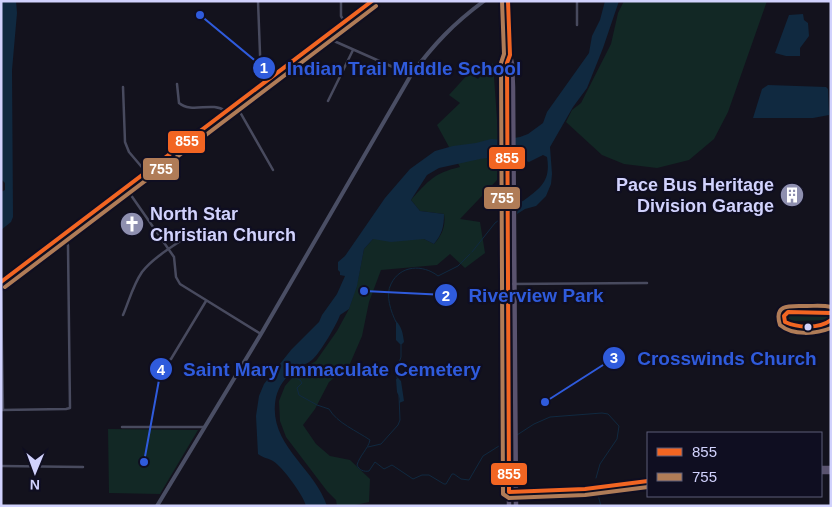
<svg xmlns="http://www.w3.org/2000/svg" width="832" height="507" viewBox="0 0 832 507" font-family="Helvetica,sans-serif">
	<rect width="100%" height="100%" fill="#13121d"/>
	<!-- green -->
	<path fill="#122825" d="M624,1h143l-39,111 -14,27 -25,21 -32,8 -33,-4 -22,-9 -36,-33 6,-12 9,-7 30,-59 7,-31z
		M493,63l5,70 -1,47 -37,39 20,3 5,31 -20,15 -15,-14 -13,11 -56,5 -12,32 -7,34 -13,30 -20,16 -14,27 -12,16 13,19 14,12 20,4 20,19 -1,23 -18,4h-14l-1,-6 -9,-9 -41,-54 -6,-16 -1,-20 6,-15 12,-14 19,-11 21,-30 12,-22 9,-30 6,-30 9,-10h51l10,5c8,-9 12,-18 10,-30l-24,-3 -9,-11c17,-19 23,-27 49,-33l-23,-42 23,-22 -11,-8 20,-22 9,6z
		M823,314l5,3v3l-36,1 -4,-2 2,-4z
		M108,429l90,1 -38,64 -51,-1z"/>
	<!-- water -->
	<path fill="#102940" d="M1,1h15l1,12 -5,57 1,147 -2,5 -10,8v-38l4,-2v-7l-4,-4z
		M605,1h14l-16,47 -16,40 -14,19 -23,40 2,27 -1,10 -5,12 -10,10 -11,3 -8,5 2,-12 4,-1c18,-13 28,-20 24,-44l-4,-2 -14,7 -8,-3 -17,1 -2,-4 -22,3 -41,9 -12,7 -16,25 9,11 24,3c0,13 -2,20 -10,30l-10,-5 -33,3 -18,-3 -9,10 -7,37 -8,23 -9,6c-3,9 -20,38 -27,44 -6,6 -15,7 -21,12l2,7 -1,1 -5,-3c-8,8 -12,17 -13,28 -4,42 40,65 52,102h-21c-2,-10 -24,-40 -33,-45 -5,-3 -10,-3 -15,-7l-2,-38 3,-20 5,-12 27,-34 28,-28 3,-7 15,-21 8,-18 -5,-1v-3l-2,-2v-8l7,-6 40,-58 25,-29 25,-18 18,-5 23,-3 15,-4 12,1 17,-3 8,-3 15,-11 4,-11 42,-59 3,-17 8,-16z
		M803,14l1,6 4,3 1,13 -9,12v8h-14l-11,-3 14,-38z
		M768,85l58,2 2,2 1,26 -16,3h-60l9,-29z
		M396,321c6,6 7,13 8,21l-3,3 -5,-5z
		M398,378l3,3 3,20 -5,2 1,-4 -3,-7 -1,-13z"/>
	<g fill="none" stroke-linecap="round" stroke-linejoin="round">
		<!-- stream -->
		<path stroke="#102940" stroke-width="1" d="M472,252l23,-29 11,-8
			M396,322c-5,-10 -11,-27 -5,-38 9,-19 32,-20 47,-8l20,-10 12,-12
			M292,376l8,4 2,3 -5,5 2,7 18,10 12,4c8,14 28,22 41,31 -2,9 -10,15 -13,25 2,5 7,7 12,6l6,-9 9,7 8,-4 21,14 9,-4h7l15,9h2l6,-10h2l7,5 8,1 14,-24 24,-15
			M398,379l-3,-5 6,-17v-12
			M517,435l17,-11 16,-7 52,-4 6,1 11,12 -2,13 -17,25 -4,14
			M368,447l13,-3 17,-19 2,-5 -1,-24
			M598,495l3,11"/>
		<!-- street -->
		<path stroke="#484a5e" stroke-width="2.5" d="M258,1l3,79 2,3
			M341,1v15l3,5
			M577,25v-24
			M328,35l6,6 77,34
			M177,84l2,19c13,11 33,-2 46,8
			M123,87l2,55 4,10 17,20
			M328,101l25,-51
			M236,105l37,65
			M126,188l48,69 2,20 4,7 81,50
			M509,284l138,-1
			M1,291l2,119
			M123,315c6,-14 10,-30 19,-43 12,-16 37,-29 53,-41
			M158,369l13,-10 35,-58
			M1,410l65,-1 4,-1 -2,-162 -2,-12
			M122,427h82
			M1,466l82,1"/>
		<!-- secondary -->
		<path stroke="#4a4e64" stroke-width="4" d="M157,506l104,-172 150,-259c23,-31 42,-51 73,-74"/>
		<!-- primary -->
		<path stroke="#5a536f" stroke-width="4.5" d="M508,1l2,54 2,9 1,23 3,419
			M509,56l-2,7 2,443
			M1,282l371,-281
			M821,468h10
			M821,472h10
			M513,492l72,-3 63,-8"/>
		<!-- bus-1 casing -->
		<g stroke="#0f0e21" stroke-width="8">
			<path id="bus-1" d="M508,1l2,54 -3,8 2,429 76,-3 63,-8
				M1,282l371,-281
				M831,313l-43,-1 -4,4 1,6c13,6 34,7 46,-2"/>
		</g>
		<!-- bus-2 casing -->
		<g stroke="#0f0e21" stroke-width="8">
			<path id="bus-2" d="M502,1l2,53 -3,9 2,431 6,4 76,-3 63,-8
				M5,287l371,-281
				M831,307c-8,-2 -16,-1 -24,-1 -16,0 -34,-3 -27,19 13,11 36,9 51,3"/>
		</g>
		<!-- bus-1 -->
		<use href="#bus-1" stroke="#f26522" stroke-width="4"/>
		<!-- bus-2 -->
		<use href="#bus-2" stroke="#b07c57" stroke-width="4"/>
	</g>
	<!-- icons -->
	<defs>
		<g id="building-disc" transform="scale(1.25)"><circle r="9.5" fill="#8e8faf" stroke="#0f0e21"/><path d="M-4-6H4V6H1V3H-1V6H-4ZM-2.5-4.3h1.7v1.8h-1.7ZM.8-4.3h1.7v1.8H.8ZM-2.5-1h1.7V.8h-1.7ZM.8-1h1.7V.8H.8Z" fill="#fff"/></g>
		<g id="church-disc" transform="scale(1.25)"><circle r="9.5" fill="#8e8faf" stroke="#0f0e21"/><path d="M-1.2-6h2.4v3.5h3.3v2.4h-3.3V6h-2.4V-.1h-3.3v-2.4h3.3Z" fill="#fff"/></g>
	</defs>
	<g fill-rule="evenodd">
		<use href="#building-disc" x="792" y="195"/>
		<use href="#church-disc" x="132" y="224"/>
	</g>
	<!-- markers -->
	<circle fill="#d1d2fd" stroke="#0f0e21" stroke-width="2" cx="808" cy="327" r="4.5"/>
	<g text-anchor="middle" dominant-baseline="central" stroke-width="4.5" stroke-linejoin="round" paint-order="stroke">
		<!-- poi labels -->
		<g font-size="18" font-weight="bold" fill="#d1d2fd" stroke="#0f0e21" text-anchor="end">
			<text x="774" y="185">Pace Bus Heritage<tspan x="774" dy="21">Division Garage</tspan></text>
			<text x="150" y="214" text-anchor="start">North Star<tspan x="150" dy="21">Christian Church</tspan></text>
		</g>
	</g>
	<!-- callouts -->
	<path fill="none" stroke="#2f5bdc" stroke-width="2" d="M200 15L264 68M364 291L446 295M545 402L614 358M144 462L161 369"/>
	<g fill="#2f5bdc" stroke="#0f0e21" stroke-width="2">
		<circle cx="200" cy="15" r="5"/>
		<circle cx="364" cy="291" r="5"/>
		<circle cx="545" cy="402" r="5"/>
		<circle cx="144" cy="462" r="5"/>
		<circle cx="264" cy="68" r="12"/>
		<circle cx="446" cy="295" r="12"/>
		<circle cx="614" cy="358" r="12"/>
		<circle cx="161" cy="369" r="12"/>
	</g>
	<g font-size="15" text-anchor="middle" font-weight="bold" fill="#fff">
		<text x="264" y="73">1</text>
		<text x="446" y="301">2</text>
		<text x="614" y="363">3</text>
		<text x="161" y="375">4</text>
	</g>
	<g font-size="19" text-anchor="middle" font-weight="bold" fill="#2f5bdc" stroke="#0f0e21" stroke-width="4.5" stroke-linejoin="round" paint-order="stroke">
		<text x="404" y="75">Indian Trail Middle School</text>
		<text x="536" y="302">Riverview Park</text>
		<text x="727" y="365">Crosswinds Church</text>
		<text x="332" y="376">Saint Mary Immaculate Cemetery</text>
	</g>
	<g stroke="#0f0e21" stroke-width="2">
		<rect x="167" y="130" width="39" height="24" rx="5" fill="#f26522"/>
		<rect x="488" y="146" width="38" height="24" rx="5" fill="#f26522"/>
		<rect x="142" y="157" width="38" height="24" rx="5" fill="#b07c57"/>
		<rect x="483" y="186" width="38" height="24" rx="5" fill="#b07c57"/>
		<rect x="490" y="462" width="38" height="24" rx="5" fill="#f26522"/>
	</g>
	<g font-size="14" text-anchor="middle" font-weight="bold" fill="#fff">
		<text x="187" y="146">855</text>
		<text x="507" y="163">855</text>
		<text x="161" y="174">755</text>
		<text x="502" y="203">755</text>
		<text x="509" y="479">855</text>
	</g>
	<!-- border -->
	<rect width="832" height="507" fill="none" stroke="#d1d2fd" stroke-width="5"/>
	<!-- legend -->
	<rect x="647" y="432" width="175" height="65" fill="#0f0e21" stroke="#5d5c79"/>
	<rect x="657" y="448" width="25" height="8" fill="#f26522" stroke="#5d5c79"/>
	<text x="692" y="457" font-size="15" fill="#d1d2fd">855</text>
	<rect x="657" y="473" width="25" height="8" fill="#b07c57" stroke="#5d5c79"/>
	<text x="692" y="482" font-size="15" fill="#d1d2fd">755</text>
	<!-- north arrow -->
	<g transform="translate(35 472) rotate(181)" stroke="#0f0e21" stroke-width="4" paint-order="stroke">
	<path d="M0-4L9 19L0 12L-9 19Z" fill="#d1d2fd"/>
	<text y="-8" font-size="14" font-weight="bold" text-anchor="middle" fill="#d1d2fd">N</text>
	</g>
</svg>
